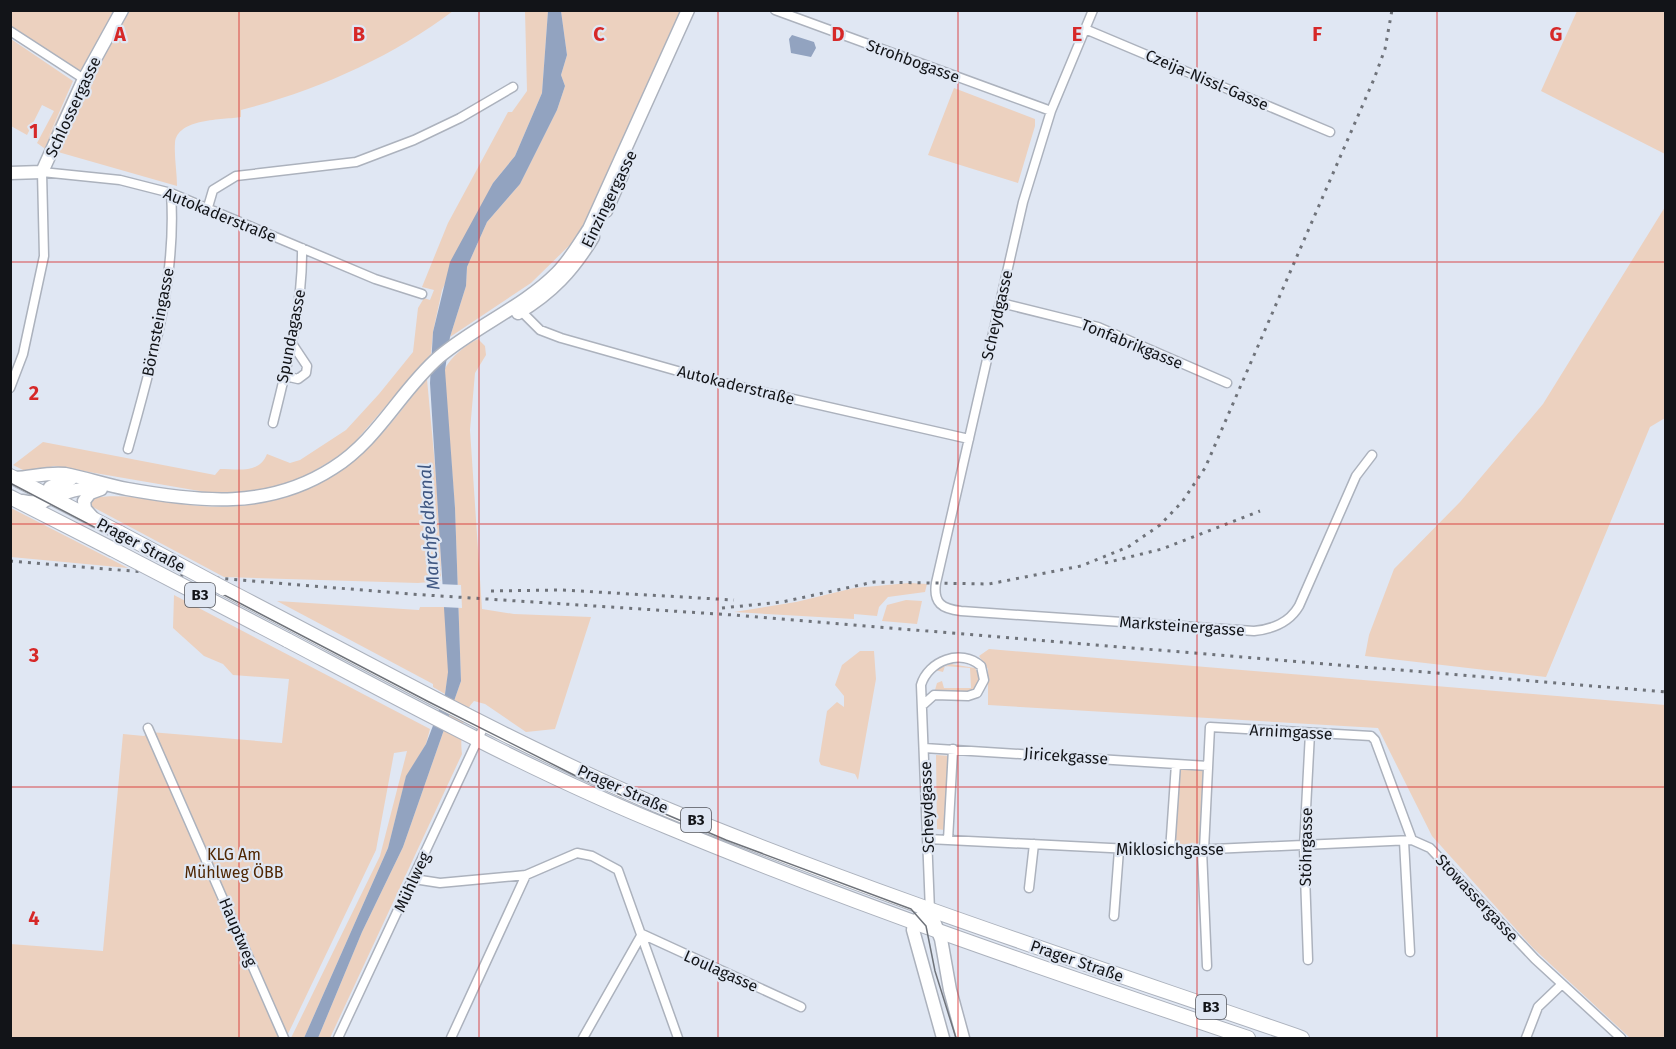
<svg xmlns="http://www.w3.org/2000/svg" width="1676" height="1049" viewBox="0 0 1676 1049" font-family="'Fira Sans',sans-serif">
	<rect width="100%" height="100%" fill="#e0e7f3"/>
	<!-- green -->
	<path fill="#ecd1bf" d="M10,11h443c-61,46 -137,80 -212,99v7c-18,3 -64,1 -66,26 -1,14 2,29 2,43l-133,-38 -7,-5 17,-32 -12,-6 -15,30 -16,-9v-87l62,42 -26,59 33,-69 -69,-45z
		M525,11h23l-6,82 -27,63 -22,27 -51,107 -9,42 -2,22 -84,97 -50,30 -41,10 -45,2 -157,-27 -25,7 -16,-8 30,-23 172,33 5,-6c19,0 39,5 47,-15l23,9 10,-3 46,-30 33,-36 34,-42 5,-44 6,-10 6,2 4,-10 -12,-3 26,-64 60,-111h4l15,-21z
		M561,11h121l-101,223 -50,49 -81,54 16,-51 1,-19 20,-45 33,-38 37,-74 8,-24 -4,-11 6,-20z
		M1577,11h88v143l-124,-63z
		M954,88l81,31v7l-17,57 -90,-28z
		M1665,207v211l-15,9 -104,250 -181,-21 4,-21 25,-66 66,-67 83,-98z
		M478,339l7,7 1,9 -11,18 -5,57 12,179 32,5 77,3 -36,112 -29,3 -41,-28 -11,-3c-12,11 -14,38 -12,53l-132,284h-12l44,-106 41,-85 58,-166 -6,-173 -11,-138c7,-13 21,-25 34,-31z
		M427,379l13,141 1,61 -23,2 -194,-6 -135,-72 3,-7c37,-6 73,5 109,8 63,5 126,-16 170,-61 21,-20 37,-45 56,-66z
		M10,508h1l117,60 -117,-11z
		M909,583l18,1 -2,8 -37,5 -9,10 -2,9 -23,-2v5l-120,-7 62,-10 58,-14z
		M174,595l256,134 -4,15 -20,33 -18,71 -84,190h-13l89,-182 27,-105 -13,2 -18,97 -90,188h-275l-1,-94 93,7 20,-217 21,2 6,-4 132,11 7,-64 -56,-4 -10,-11 -19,-8 -31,-28z
		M906,600l16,1 -5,23 -35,-3 5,-16z
		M277,601l142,9 1,-3h25l4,61 -4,26 -12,-7v-3z
		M989,649l676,56v333h-35l-97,-90 -101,-112 -54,-108 -390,-23v-36l-9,-13z
		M860,651h14l2,28 -18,101 -3,-6 -34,-9 -2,-4 8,-50 10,-9 7,5v-11l-9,-11 7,-20z
		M951,664l24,4 5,8 -5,14 -6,3 -34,-3 2,-7 5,-2 2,7h27l-1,-20 -25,-2 -2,6 -8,-2z
		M936,755l14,1 -6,74 -7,-1z
		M1182,768l22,2 -2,73 -29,2 6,-75z"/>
	<!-- water -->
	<path fill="#92a3c0" d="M548,11h13l6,44 -6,20 4,11 -8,24 -37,74 -33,38 -20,45 -1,19 -16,51 -5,33 10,138 6,173 -58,166 -41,85 -44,106h-14l84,-190 18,-72 20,-32 19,-50 3,-22 -18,-289 3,-51 17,-70 43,-79 22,-27 27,-63z
		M792,35l22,7 2,6 -5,9 -20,-4 -2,-14z"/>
	<!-- pier -->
	<path fill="#e0e7f3" d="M438,584l23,1 1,23 -20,-1z"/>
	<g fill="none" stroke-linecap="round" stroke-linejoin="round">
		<!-- street casing -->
		<g stroke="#acb2bd" stroke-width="11">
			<path id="street" d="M775,10l276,101
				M1093,10l-42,101 -28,91 -87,381c-3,20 6,26 25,28l293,20c19,-2 35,-8 45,-25l57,-130 16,-21
				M1085,29l245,103
				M10,31l74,48
				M208,207l5,-17 23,-14 120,-14 58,-22 46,-22 53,-31
				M1001,303l97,24 129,56
				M518,308l22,22 21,8 145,41 263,60
				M285,376l13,3 8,-6 1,-7 -16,-24
				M10,388l13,-34 21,-98 -2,-84 78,8 51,13 204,86 47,15
				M273,423c14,-57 30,-116 29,-175
				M128,449c23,-83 49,-169 43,-256
				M924,704l10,-9 34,1 9,-3 7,-13 -3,-14c-20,-18 -53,-5 -60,19l9,226
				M148,728l136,310
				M924,748l284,18
				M928,839l242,12 242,-11
				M948,840l5,-91
				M1404,841l6,111
				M1202,850l5,116
				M1204,850l6,-123 161,9 4,4 37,100 18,8 105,111 86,79
				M1170,851l6,-87
				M414,879l26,4 86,-8 51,-22 15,3 26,14 60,168
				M1029,888l5,-44
				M1114,916l5,-66
				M1308,960l-4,-113 6,-114
				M338,1038l147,-314
				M451,1038l75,-163
				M583,1038l59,-104 159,73
				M1526,1038l12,-31 23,-22"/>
		</g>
		<!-- secondary casing -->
		<g stroke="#acb2bd" stroke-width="15">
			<path id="secondary" d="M10,173l32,-1 42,-93 38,-69
				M606,211l16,-36
				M518,313c34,-20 55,-43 75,-76
				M15,478c17,-1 34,-6 50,-4 21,4 41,11 62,15 72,13 141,21 206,-21 45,-28 67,-77 106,-111 37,-31 84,-50 118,-84 13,-13 22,-29 32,-44l99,-219
				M23,501c25,7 44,-17 75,-12
				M43,502l7,-15 21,-8
				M93,518l-8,-9 -1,-8 6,-8 11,-4
				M943,1038l-30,-108 1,-8 16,-11 11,28 9,51 13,48"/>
		</g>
		<!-- primary casing -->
		<g stroke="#acb2bd" stroke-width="16">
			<path id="primary" d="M10,476l110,57
				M10,497l102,52
				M223,588c148,76 294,159 448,223 207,85 420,154 631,227
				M287,640c125,66 250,134 381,187 190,79 385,145 580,211"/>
		</g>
		<!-- street -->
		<use href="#street" stroke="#fff" stroke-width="8"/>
		<!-- secondary -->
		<use href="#secondary" stroke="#fff" stroke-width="12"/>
		<!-- primary -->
		<use href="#primary" stroke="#fff" stroke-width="14"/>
		<!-- tram -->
		<path stroke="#6f737a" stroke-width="1.5" d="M10,483l419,219 145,73 152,65 185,69 15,17 9,45 21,67"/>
		<!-- rail -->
		<path stroke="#6f737a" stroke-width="3" stroke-dasharray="3 6" stroke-linecap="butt" d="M10,561l400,33 323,21 933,77
			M1105,563l57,-14 98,-38
			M491,591l71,-1 172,10
			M722,608l60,-6 92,-20 115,2 92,-18 47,-19 32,-22 22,-23 23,-34 169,-389 11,-30 7,-39"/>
		<!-- primary-bridge casing -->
		<g stroke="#acb2bd" stroke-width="16" stroke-linecap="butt">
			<path id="primary-bridge" d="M120,533l103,55
				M112,549l175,91"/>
		</g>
		<!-- primary-bridge -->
		<use href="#primary-bridge" stroke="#fff" stroke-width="14"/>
	</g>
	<!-- grid -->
	<path fill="none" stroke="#d62828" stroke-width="1.5" stroke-opacity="0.55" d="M239,10v1028M479,10v1028M718,10v1028M958,10v1028M1197,10v1028M1437,10v1028M10,262h1656M10,524h1656M10,787h1656"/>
	<g text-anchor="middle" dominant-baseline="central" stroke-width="4.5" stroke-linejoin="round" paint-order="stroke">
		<!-- shield labels -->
		<g fill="#e0e7f3" stroke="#50535a" stroke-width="1.5">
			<rect x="185" y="583" width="30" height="24" rx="4.5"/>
			<rect x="681" y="808" width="30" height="24" rx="4.5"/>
			<rect x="1196" y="995" width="30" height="24" rx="4.5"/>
		</g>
		<g font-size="15" font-weight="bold" fill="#121418">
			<text x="200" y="595">B3</text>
			<text x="696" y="820">B3</text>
			<text x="1211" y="1007">B3</text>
		</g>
		<!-- street labels -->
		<g font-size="16" fill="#121418" stroke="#e0e7f3">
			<text transform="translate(913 61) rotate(20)">Strohbogasse</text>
			<text transform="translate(1207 80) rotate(23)">Czeija-Nissl-Gasse</text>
			<text transform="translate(73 107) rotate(-65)">Schlossergasse</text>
			<text transform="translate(609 199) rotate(-64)">Einzingergasse</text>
			<text transform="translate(220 215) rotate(22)">Autokaderstraße</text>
			<text transform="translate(997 315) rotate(-77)">Scheydgasse</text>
			<text transform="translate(158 322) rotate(-79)">Börnsteingasse</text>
			<text transform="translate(291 336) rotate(-79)">Spundagasse</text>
			<text transform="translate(1132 344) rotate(22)">Tonfabrikgasse</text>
			<text transform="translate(736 385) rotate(14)">Autokaderstraße</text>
			<text transform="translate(141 545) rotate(28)">Prager Straße</text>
			<text transform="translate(1182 626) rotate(4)">Marksteinergasse</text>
			<text transform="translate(1291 732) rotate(3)">Arnimgasse</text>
			<text transform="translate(1066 756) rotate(4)">Jiricekgasse</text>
			<text transform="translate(623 789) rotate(24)">Prager Straße</text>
			<text transform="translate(927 807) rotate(-92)">Scheydgasse</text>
			<text transform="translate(1306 847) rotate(-89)">Stöhrgasse</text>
			<text x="1170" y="849">Miklosichgasse</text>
			<text transform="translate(412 882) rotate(-65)">Mühlweg</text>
			<text transform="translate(1477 898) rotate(47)">Stowassergasse</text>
			<text transform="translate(238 932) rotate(67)">Hauptweg</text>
			<text transform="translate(1077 961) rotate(19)">Prager Straße</text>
			<text transform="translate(721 971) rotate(24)">Loulagasse</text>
		</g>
		<!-- park labels -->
		<g font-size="16" fill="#4f2602" stroke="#e0e7f3">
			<text x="234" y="854">KLG Am<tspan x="234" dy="18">Mühlweg ÖBB</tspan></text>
		</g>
		<!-- water labels -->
		<g font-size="18" font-style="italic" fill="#3f5782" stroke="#e0e7f3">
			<text transform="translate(429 527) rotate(-94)">Marchfeldkanal</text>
		</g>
	</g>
	<g font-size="20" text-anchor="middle" font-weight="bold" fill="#d62828" stroke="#e0e7f3" stroke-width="4.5" stroke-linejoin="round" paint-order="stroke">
		<text x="120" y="41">A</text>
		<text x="359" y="41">B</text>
		<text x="599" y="41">C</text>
		<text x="838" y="41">D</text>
		<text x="1077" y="41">E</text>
		<text x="1317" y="41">F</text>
		<text x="1556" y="41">G</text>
		<text x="34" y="138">1</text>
		<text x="34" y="400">2</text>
		<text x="34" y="662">3</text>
		<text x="34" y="925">4</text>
	</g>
	<!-- border -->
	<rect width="1676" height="1049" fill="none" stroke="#121418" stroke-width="24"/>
</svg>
